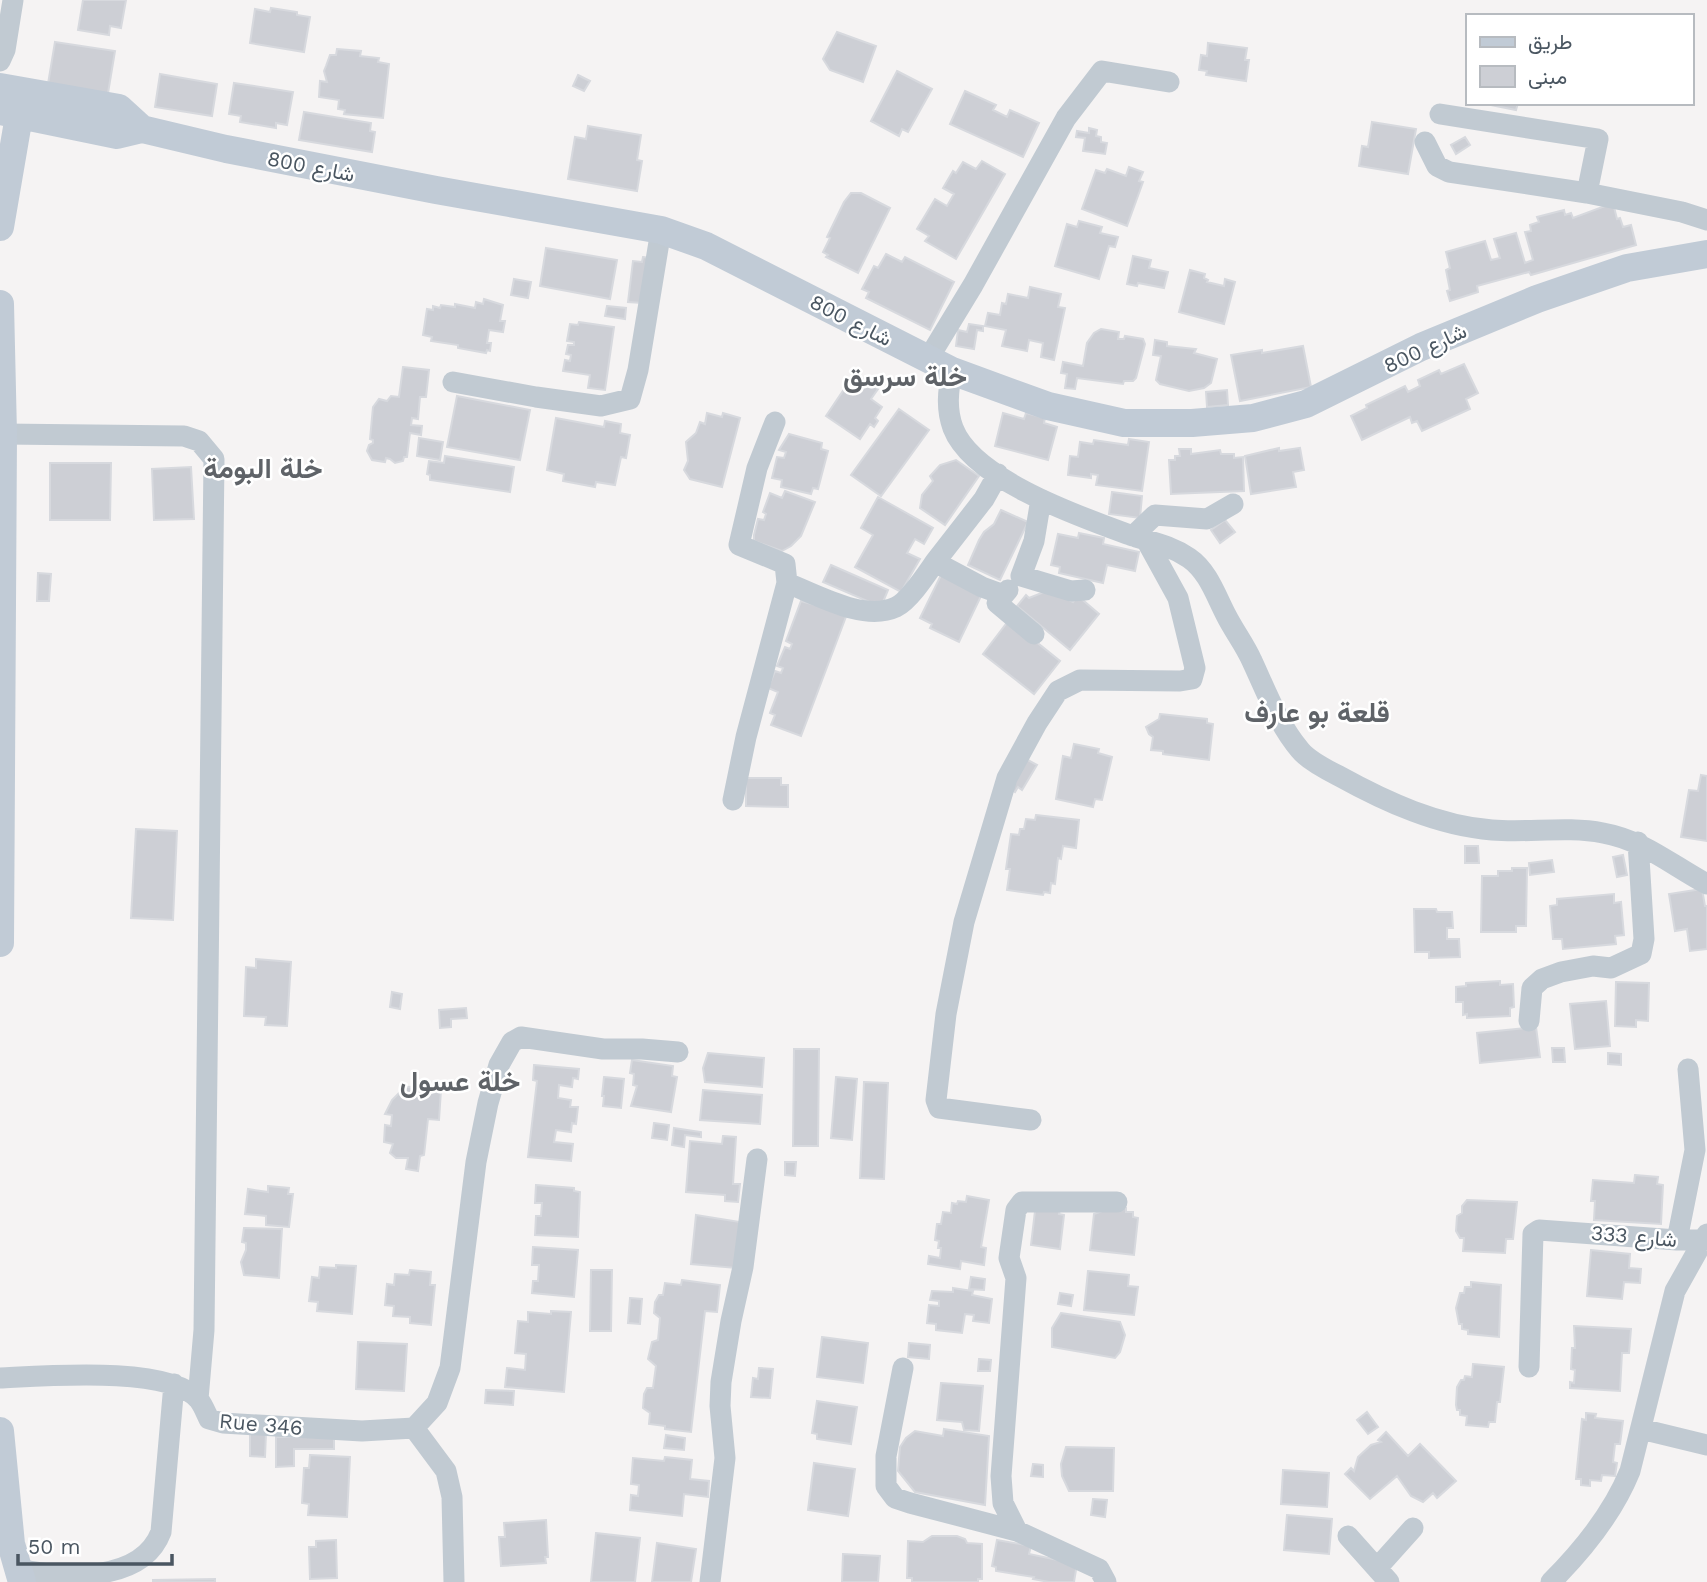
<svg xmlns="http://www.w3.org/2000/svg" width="1707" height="1582" viewBox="0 0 1707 1582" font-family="'Work Sans',Vazirmatn,sans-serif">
	<rect width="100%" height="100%" fill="#f5f3f3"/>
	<!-- building -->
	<path fill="#cdcfd5" stroke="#d7d9de" stroke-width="2" d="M83,0h43l-5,28 -11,-2 -1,9 -31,-5z
		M271,8l26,4v3l13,2 -6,35 -54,-9 5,-34 15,3z
		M837,32l39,14 -13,36 -33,-12 -7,-11z
		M55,42l60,9 -8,48 -60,-9z
		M1208,43l39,5 -2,12h4l-3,21 -40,-6 1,-4 -8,-1 2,-15 6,1z
		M337,49l24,2 -1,5 19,2 -1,4 11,2 -6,54 -39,-4 1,-4 -7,-1 1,-9 -20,-3 1,-16 7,1 -3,-11 2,-5 4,-11h6z
		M897,71l35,18 -24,43 -6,-3 -3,7 -28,-15z
		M160,74l57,10 -5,32 -57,-9z
		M578,75l12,6 -6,10 -11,-5z
		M234,83l59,9 -6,33 -11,-2v5l-36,-6 1,-6 -12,-2z
		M965,91l31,14 -3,5 14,7 3,-7 29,13 -16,34 -73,-33z
		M1481,103h37l-2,7z
		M304,112l67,11 -1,8 5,1 -3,20 -73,-12z
		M1372,122l44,7 -8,45 -49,-8 3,-20 6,1z
		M588,126l53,9 -4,25 5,1 -5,30 -69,-12 7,-42 11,2z
		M1089,128l8,2 -1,6 5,1v5l6,1 -2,11 -22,-3 2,-13 -9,-1 1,-6 12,2z
		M1465,137l5,8 -14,9 -5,-9z
		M982,161l23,13 -49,85 -31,-18 4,-5 -12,-7 18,-30 12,7 7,-12 -11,-6 10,-17 3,2 7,-11 13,7z
		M1129,167l14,5 -4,9 4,1 -16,44 -45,-17 14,-39 9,3 2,-4 19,7z
		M851,193h10l29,15 -32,65 -32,-16 2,-2 -5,-3 7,-14 -3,-1 17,-35z
		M1613,203l4,16 3,-1 3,9 8,-2 5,20 -105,30 -2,-3 -52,14 1,6 -28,9 -3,-10 3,-1 -4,-20 4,-2 -4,-16 39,-11 6,19 9,-2 -6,-19 22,-6 9,30 8,-3 -8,-28 6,-1 -1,-6 9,-3 -2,-5 27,-7 1,5 6,-2 2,5z
		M1079,221l23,6 -2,6 18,4 -3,10 -6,-1 -10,33 -44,-13 12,-42 10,3z
		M546,248l71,12 -7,39 -70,-13z
		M886,254l16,8 3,-5 49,25 -24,48 -64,-32 3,-6 -7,-3 12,-23 4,2z
		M1133,256l18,4 -2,8 19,4 -4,16 -26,-5 -1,3 -10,-2z
		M643,257l8,1 -9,45 -14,-1 5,-41 9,1z
		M1190,270l15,4 -1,4 4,2 -1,2 17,4 1,-7 10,3 -11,42 -45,-12z
		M514,279l17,3 -3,16 -17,-3z
		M1030,287l31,7 -3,13 7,1 -11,52 -13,-3 2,-14 -14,-3 -2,11 -25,-5 4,-16 -21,-4 3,-13 12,2 2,-12 4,1 2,-10 20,4z
		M484,299l19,6 -3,16h5l-2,11 -14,-2 -2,13h4l-1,8 -3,-1 -1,3 -28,-5v-3l-27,-4 1,-4 -9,-2 4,-26 6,1v-4l7,2 1,-3 14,2v-3l20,4 1,-6 7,2z
		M607,306l19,2 -1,11 -20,-3z
		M579,322l35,5 -9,63 -17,-2 2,-13 -27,-4 2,-11 5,1 1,-6 -5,-1 2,-9h6v-3l-7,-1 3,-17 8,1z
		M969,324l14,2v5l-6,-1 -3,19 -18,-3 2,-16 9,2z
		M1101,329l18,3 -1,7h6l1,-3 18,3 2,5 -9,34 -3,3h-9l-1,3 -46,-6 -2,11 -10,-1 2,-14 -6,-1 2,-11 20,4 4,-23 7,-10z
		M1155,340l12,2v4l29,3 -2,4 23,6 -6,24 -7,5 -15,3 -29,-7 -4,-4 5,-24 -8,-1z
		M1303,346l8,41 -71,14 -9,-46 31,-5v3z
		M1464,364l14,29 -12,6 4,10 -48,22 -5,-10 -5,2 -2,-6 -48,23 -11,-24 16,-8 -1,-3 39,-19 3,6 12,-6 -2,-6 21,-10 2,4z
		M403,367l26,3 -3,27h-6l-2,22 -6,-1 -1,7 11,1 -1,9 -11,-2 -3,24h-3l-1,4 -8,2 -5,-4 -4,-1 -1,4 -13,-2 -5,-9 2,-6 4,-2v-3l-3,-1 3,-32 6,-8 8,2 4,-5 8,1z
		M855,373l23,16 -7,10 11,8 -7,11 3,3 -4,6 -4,-3 -10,15 -34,-23z
		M1227,390l1,15 -21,2 -1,-15z
		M457,396l73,14 -10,50 -73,-13z
		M899,409l30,21 -48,66 -30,-21z
		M707,413l15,4 1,-4 17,5 -18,69 -32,-8 -6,-9 4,-9 -2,-19 10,-9 4,-11 5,2z
		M1003,413l21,6 2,-6 19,5 -1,5 13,4 -9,33 -53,-14z
		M556,418l48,9 1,-6 16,3 -1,9 10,2 -4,23 -5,-1 -6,28 -19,-3 -1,5 -32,-6 1,-7 -17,-4z
		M789,434l33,9 -1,6 7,2 -10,38 -5,-1 -2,6 -30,-7 1,-7 -10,-2 5,-21 7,1 2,-6 -7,-2z
		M419,438l24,4 -3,18 -23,-4z
		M1129,439l20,3 -7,49 -46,-6 2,-10 -7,-1v4l-23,-3 2,-19 8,1 2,-15 13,2 1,-4 34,5z
		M1279,448v3l21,-3 4,22 -11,2 3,15 -45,7 -6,-38z
		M1179,449h12v5l29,-4 1,4h13v4l9,-1 1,34 -73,3 -2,-34h6v-4h5z
		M445,456l69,11 -4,25 -80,-12v-5l-3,-1 2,-13 15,2z
		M956,460l23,16 -34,49 -25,-17 2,-13 11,-14 -3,-5 10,-11z
		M50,463h61l-1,57h-60z
		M191,467l3,52 -40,1 -2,-51z
		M785,491l30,11 -14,34 -10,10 -9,5 -28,-10v-6l4,-16 6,1 2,-6 -3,-2 7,-19 12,5z
		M1112,492l30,4 -2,22 -31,-4z
		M878,497l55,31 -9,16 -9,-5 -8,14 13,6 -19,33 -46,-25 18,-32 -12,-7z
		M1001,510l27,12 -28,58 -32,-15 11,-25 5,-8 10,-8z
		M1225,520l10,12 -15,11 -9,-13z
		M1079,533l25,5 -1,6 36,8 -4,19 -28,-6 -4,18 -44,-10 1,-6 -9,-2 7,-31 20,4z
		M831,565l57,25 -7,17 -58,-25z
		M38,573l13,1 -2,27h-12z
		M941,575l41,19 -23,48 -29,-14 2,-4 -12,-6z
		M1049,590l24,12 5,-6 21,18 -29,36 -53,-44 9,-11 3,3z
		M801,601l46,13 -46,122 -30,-11 4,-10 -5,-2 8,-21 -10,-4 7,-17 6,2 2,-5 -6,-2 8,-19 5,2 2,-5 -6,-3z
		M1009,620l51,41 -26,33 -51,-40z
		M1160,714l47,5v4l6,1 -4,36 -46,-6v-3l-12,-1 2,-13 -4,-3 -3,-7 13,-8z
		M1074,744l25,5 -1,4 14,4 -10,43 -7,-1 -2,8 -37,-8 7,-43 8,2z
		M1026,759l11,6 -15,25 -4,-3 -3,5 -6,-4z
		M1701,775l6,1v65l-26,-4 8,-47 9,1z
		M746,778h35v7h7v22l-42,-1z
		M1036,815l43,5 -3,28 -13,-2 -2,13 -3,-1 -3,26 -4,-1 -1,10 -6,-1 -1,3 -36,-5 3,-21h-4l5,-35 8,1 1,-6h4l2,-10 9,1z
		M136,829l41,2 -4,89 -42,-2z
		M1465,846h13l1,17h-14z
		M1623,855l4,20 -10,2 -4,-20z
		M1552,860l2,12 -24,3 -1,-12z
		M1512,868h15l-1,58h-10v6h-35l1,-56h16v-5h14z
		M1702,889l3,17h2v43l-17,2 -3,-22 -12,2 -6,-37z
		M1614,894v9l7,-1 3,33 -9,1 1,8 -53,5 -1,-10h-9l-3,-33 7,-1v-6z
		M1414,909h22l1,3h15l1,16h-6v11h12l1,18 -31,1v-6h-14z
		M256,959l35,3 -4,64 -22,-1 1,-8 -22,-1 2,-49 10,1z
		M1500,981v4l13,-1 1,23 -4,1v8l-43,2v-4l-4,1v-13h-7v-15l10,-1v-3z
		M1616,982l33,1 -1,38 -12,-1v7l-21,-1z
		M392,992l10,2 -2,15 -10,-2z
		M1606,1001l4,45 -35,3 -5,-45z
		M466,1008l1,10 -16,1v8l-11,1 -1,-18z
		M1536,1027l4,30 -60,6 -3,-30z
		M1552,1048h12l1,14h-12z
		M794,1049h25l-1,97h-25z
		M708,1053l56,5 -2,29 -57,-5 -2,-14z
		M1608,1053l13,1v11l-13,-1z
		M632,1060l41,6 -1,10 5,1 -6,35 -40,-6 6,-20 -4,-1 1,-11 -4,-1z
		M534,1065l45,4 -1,10 -5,-1 -1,9 -13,-2 -1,13 13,2 -1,7h8l-2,17 -4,-1 -1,9 -15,-2 -2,12 19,2 -2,17 -43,-4 9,-76 -4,-1z
		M604,1077l20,2 -3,29 -18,-2 1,-10h-2z
		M836,1077l21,2 -5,61 -21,-2z
		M864,1082l24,1 -4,96 -24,-1z
		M434,1086l1,4h6l-2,30 -11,-1 -4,36 -4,1 -2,15 -12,-2 2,-11h-12l-6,-5 3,-9 -9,-2 1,-17 6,1 1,-11 -7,-1 7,-14 13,-13z
		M703,1090l59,5 -2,29 -60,-4z
		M654,1123l15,2 -2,15 -15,-2z
		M674,1128l27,4v5l-16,-2 -1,12 -12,-2z
		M723,1136l13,1 -3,47h7l-2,18 -13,-1v-6l-39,-3 4,-51 32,3z
		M785,1162h11l-1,14 -10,-1z
		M1635,1175l23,2 -1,7 6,1 -2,39 -67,-4 1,-19h-4l2,-21 41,3z
		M536,1185l38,3v3l6,1 -2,45 -43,-2 1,-19h5l1,-13h-7z
		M268,1186l21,2 -1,6h5l-4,33 -23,-2v-9l-21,-2 3,-25 20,3z
		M967,1196l22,4 -8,47 5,1 -2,17 -23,-4 -1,8 -32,-5 1,-8 11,2 1,-10h-3l1,-7 -4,-1 2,-16h4l2,-12 8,1 1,-10 5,1 1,-3 8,1z
		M1467,1200l50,2 -4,37h-7l-1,14 -42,-2 1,-13h-4l-4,-7 1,-15 5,-3v-7z
		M1113,1207l13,1v4h7v5l5,1 -4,37 -44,-5 4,-36z
		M1060,1210l-1,4 5,1 -4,34 -29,-4 4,-34z
		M696,1215l44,7 -4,46 -45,-4z
		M244,1228l38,1 -3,49 -35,-3 -3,-13 5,-12v-7l-4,-1z
		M533,1247l45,3 -4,47 -42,-4 1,-12h5l1,-16h-7z
		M1591,1250l39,4 -1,14 12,1 -1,14 -16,-1 -2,17 -35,-3z
		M336,1265l20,1 -4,48 -35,-3 1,-9 -9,-1 3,-24 7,1 1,-11 16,1z
		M410,1270l21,2 -1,13h5l-4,40 -21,-2v-6l-17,-1 1,-10 -9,-1 2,-21 7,1 1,-11 14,1z
		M591,1270h21l-1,61h-21z
		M1088,1271l41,4 -1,11 10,1 -4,28 -50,-5z
		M971,1277l14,2 -1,11 -15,-1z
		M682,1280l38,5 -3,27 -12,-1 -14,121 -26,-3v-3l-16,-2 1,-11 -7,-5 1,-14 3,-6h6l3,-22 -8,-7 4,-17 6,-2 2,-22 -6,-5 1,-11 4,-7h4l2,-12 16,2z
		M1471,1282l30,3 -2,52 -31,-3v-4l-6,-1v-5h-3l-3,-16 4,-15h4l1,-6h6z
		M953,1288l20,3 -1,4 20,4 -3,24 -16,-2 1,-6 -9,-1 -3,19 -26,-3v-6l-9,-1 2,-18 10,1v-5l-9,-1 2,-9 21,1z
		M1060,1293l13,2 -2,11 -13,-2z
		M630,1298l12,1 -2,25 -12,-1z
		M551,1311l20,1 -7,80 -59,-5 2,-19 18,2 1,-16 -11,-1 3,-32 10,1v-10l23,2z
		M1061,1313l59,9 5,13 -5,17 -5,6 -63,-11v-19z
		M1574,1326l57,3 -2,24h-7l-2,38 -50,-3v-6l4,1 1,-13 -4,-1 1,-21h3z
		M822,1337l46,6 -5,40 -46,-6z
		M358,1342l49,2 -3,47 -48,-2z
		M909,1343l21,2 -1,14 -21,-2z
		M979,1359l12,1 -1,11h-12z
		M1473,1364l31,3 -4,35h-3l-2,20h-6l-1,5 -22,-2 1,-9 -7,-1v-5h-3l-1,-5 1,-18 4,-7h3l1,-4 7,1z
		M759,1368l14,1 -3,29 -19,-1 2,-19 5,1z
		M941,1383l42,3 -4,45 -15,-1 -2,-8 -25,-2z
		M486,1390l28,1 -1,14 -28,-2z
		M817,1401l40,6 -6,37 -34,-5v-5l-5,-1z
		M1367,1412l11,15 -10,7 -11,-14z
		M1586,1413l10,1 -1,4 28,3 -3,23h-5l-2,18 4,1 -2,13 -13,-1 -1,6 -11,-1v6l-9,-1v-6h-5l6,-60 4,1z
		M944,1429l45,7 -4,69 -70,-13 -17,-21 2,-24 6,-9 9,-7 28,5z
		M1386,1432l22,24 12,-12 36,37 -19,17 -4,-5 -10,9 -12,-6 -14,-20 -27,23 -25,-25 6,-6 3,3 4,-14 13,-12 10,-3 -3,-2z
		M250,1433h16l-1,24 -15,-1z
		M666,1435l19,3 -1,12 -20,-2z
		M276,1437h58v12h-40v17l-18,1z
		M1066,1447l48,1 -1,43h-44l-7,-15 -1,-12z
		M310,1455l40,2 -3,60 -39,-2 1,-11 -7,-1 2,-35h5z
		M665,1457l27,3 -2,19 19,2 -1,16 -24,-3 -2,22 -52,-6 1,-15 7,1 1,-11 -8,-1 2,-26 31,3z
		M814,1463l41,6 -7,47 -40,-6z
		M1033,1464l10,1v12l-12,-1z
		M1283,1470l46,3 -2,34 -46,-3z
		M1093,1499l14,1 -2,17 -14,-2z
		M1287,1515l45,4 -3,35 -45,-4z
		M546,1520l2,37h-3l1,6 -45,3 -2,-29h6l-1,-14z
		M596,1533l44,5 -5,44h-44z
		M932,1536h25l8,3 2,4 15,1v35h-4v3h-66v-4h-5l1,-37 15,1z
		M336,1540l1,38 -27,1 -1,-32h7v-6z
		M997,1540l34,6 -2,8 48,10 -3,18h-25l-16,-3 1,-2 -38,-6v-4l-4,-1z
		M657,1543l39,6 -5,33h-39z
		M843,1554l37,2 -2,26h-36z
		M215,1579v3h-62v-2z"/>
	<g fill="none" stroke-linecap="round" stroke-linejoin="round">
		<!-- street -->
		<path stroke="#c1cad2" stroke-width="21" d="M0,61l5,-11 8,-50
			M1440,114l158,25 -11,54 95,19 25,8
			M1425,142l12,24 12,6 138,21
			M928,359l45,-74 93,-167 36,-47 67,11
			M952,371c-4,20 -6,38 1,57 20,52 128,89 177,107 21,7 40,10 59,23 19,13 27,38 37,57 8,16 19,30 26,46 14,30 26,63 48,89 8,10 27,20 39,26 47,26 100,50 153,54 37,3 75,-4 111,3 40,7 70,33 104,51
			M453,382l83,15 65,9 29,-7 8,-29 23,-140
			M3,434l181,2 15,5 15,18 -10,871 -6,69
			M998,474l-14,25 -49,63 47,25 22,8
			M1041,499l-7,42 -13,35 50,15 14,-1
			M1133,536l22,-21 52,4 26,-15
			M787,583c31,12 77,39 109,24 13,-6 30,-32 39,-45
			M1008,590l-11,13 37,31
			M733,800l13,-63 41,-154 -2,-19 -46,-19 18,-77 18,-46
			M1529,1021l3,-33 10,-9 19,-7 32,-6 18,2 30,-14 3,-15 -6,-97
			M1031,1120l-92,-12 -3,-8 10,-86 18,-92 43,-144 30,-55 21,-32 22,-11 100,1 12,-2 3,-11 -17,-70 -33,-60
			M1677,1240l18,-90 -7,-81
			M1529,1367l4,-133 6,-4 138,10h27l3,-3
			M903,1368l-17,88v30l9,12 15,5 107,28
			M0,1378c43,-2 171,-13 199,22 4,5 7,13 10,19l14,4 139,8 52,-3
			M1641,1429l66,16
			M1348,1536l41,46
			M1378,1567l35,-39
			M18,1569c50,10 124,13 143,-37l13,-148
			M454,1582l-2,-85 -6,-26 -32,-43 23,-25 13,-35 26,-206 12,-59 11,-38 13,-23 9,-5 82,12h39l36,3
			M710,1582l15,-124 -5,-52 1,-24 10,-61 12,-54 14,-108
			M1106,1582l-7,-13 -82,-38 -14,-28 -2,-27 15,-198 -7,-20 7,-48 6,-8h95
			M1551,1582c32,-32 62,-69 79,-111l45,-180 32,-57"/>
		<!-- secondary -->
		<path stroke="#c1cbd6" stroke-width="28" d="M0,87l119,21 23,21
			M0,111l117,24 25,-6 84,20 210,41 225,40 45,16 246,125 96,35 76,17h68l61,-5 53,-14 115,-57 116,-48 90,-31 80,-14
			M0,227l19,-111 1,-17
			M0,304l3,130 -3,509
			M0,1431l11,113 11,38"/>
	</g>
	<g text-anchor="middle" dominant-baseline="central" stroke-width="5" stroke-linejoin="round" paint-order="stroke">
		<!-- street labels -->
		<g font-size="21" fill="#4a5661" stroke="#fff">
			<text transform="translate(311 166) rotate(11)">شارع 800</text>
			<text transform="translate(851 320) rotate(27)">شارع 800</text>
			<text transform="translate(1425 348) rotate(-25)">شارع 800</text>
			<text transform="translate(1634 1236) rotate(5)">شارع 333</text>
			<text transform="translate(261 1424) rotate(5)">Rue 346</text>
		</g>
		<!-- district labels -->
		<g font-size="28" font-weight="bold" fill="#5f6368" stroke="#fff">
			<text x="905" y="376">خلة سرسق</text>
			<text x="263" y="468">خلة البومة</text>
			<text x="1317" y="712">قلعة بو عارف</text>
			<text x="460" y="1081">خلة عسول</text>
		</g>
	</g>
	<!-- legend -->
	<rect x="1466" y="14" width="228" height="91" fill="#ffffff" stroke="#b7bbc0" stroke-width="2"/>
	<rect x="1480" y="37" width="35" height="10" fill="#c1cbd6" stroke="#b7bbc0" stroke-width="2"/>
	<text x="1528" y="49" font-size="21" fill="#4a5661">طريق</text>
	<rect x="1480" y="66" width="35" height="21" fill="#cdcfd5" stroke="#b7bbc0" stroke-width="2"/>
	<text x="1528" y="84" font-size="21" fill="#4a5661">مبنى</text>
	<!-- scale -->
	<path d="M18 1554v10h154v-10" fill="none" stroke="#4a5661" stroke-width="3.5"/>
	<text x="28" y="1554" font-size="21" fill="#4a5661" stroke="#ffffff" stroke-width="5" paint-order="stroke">50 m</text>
</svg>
